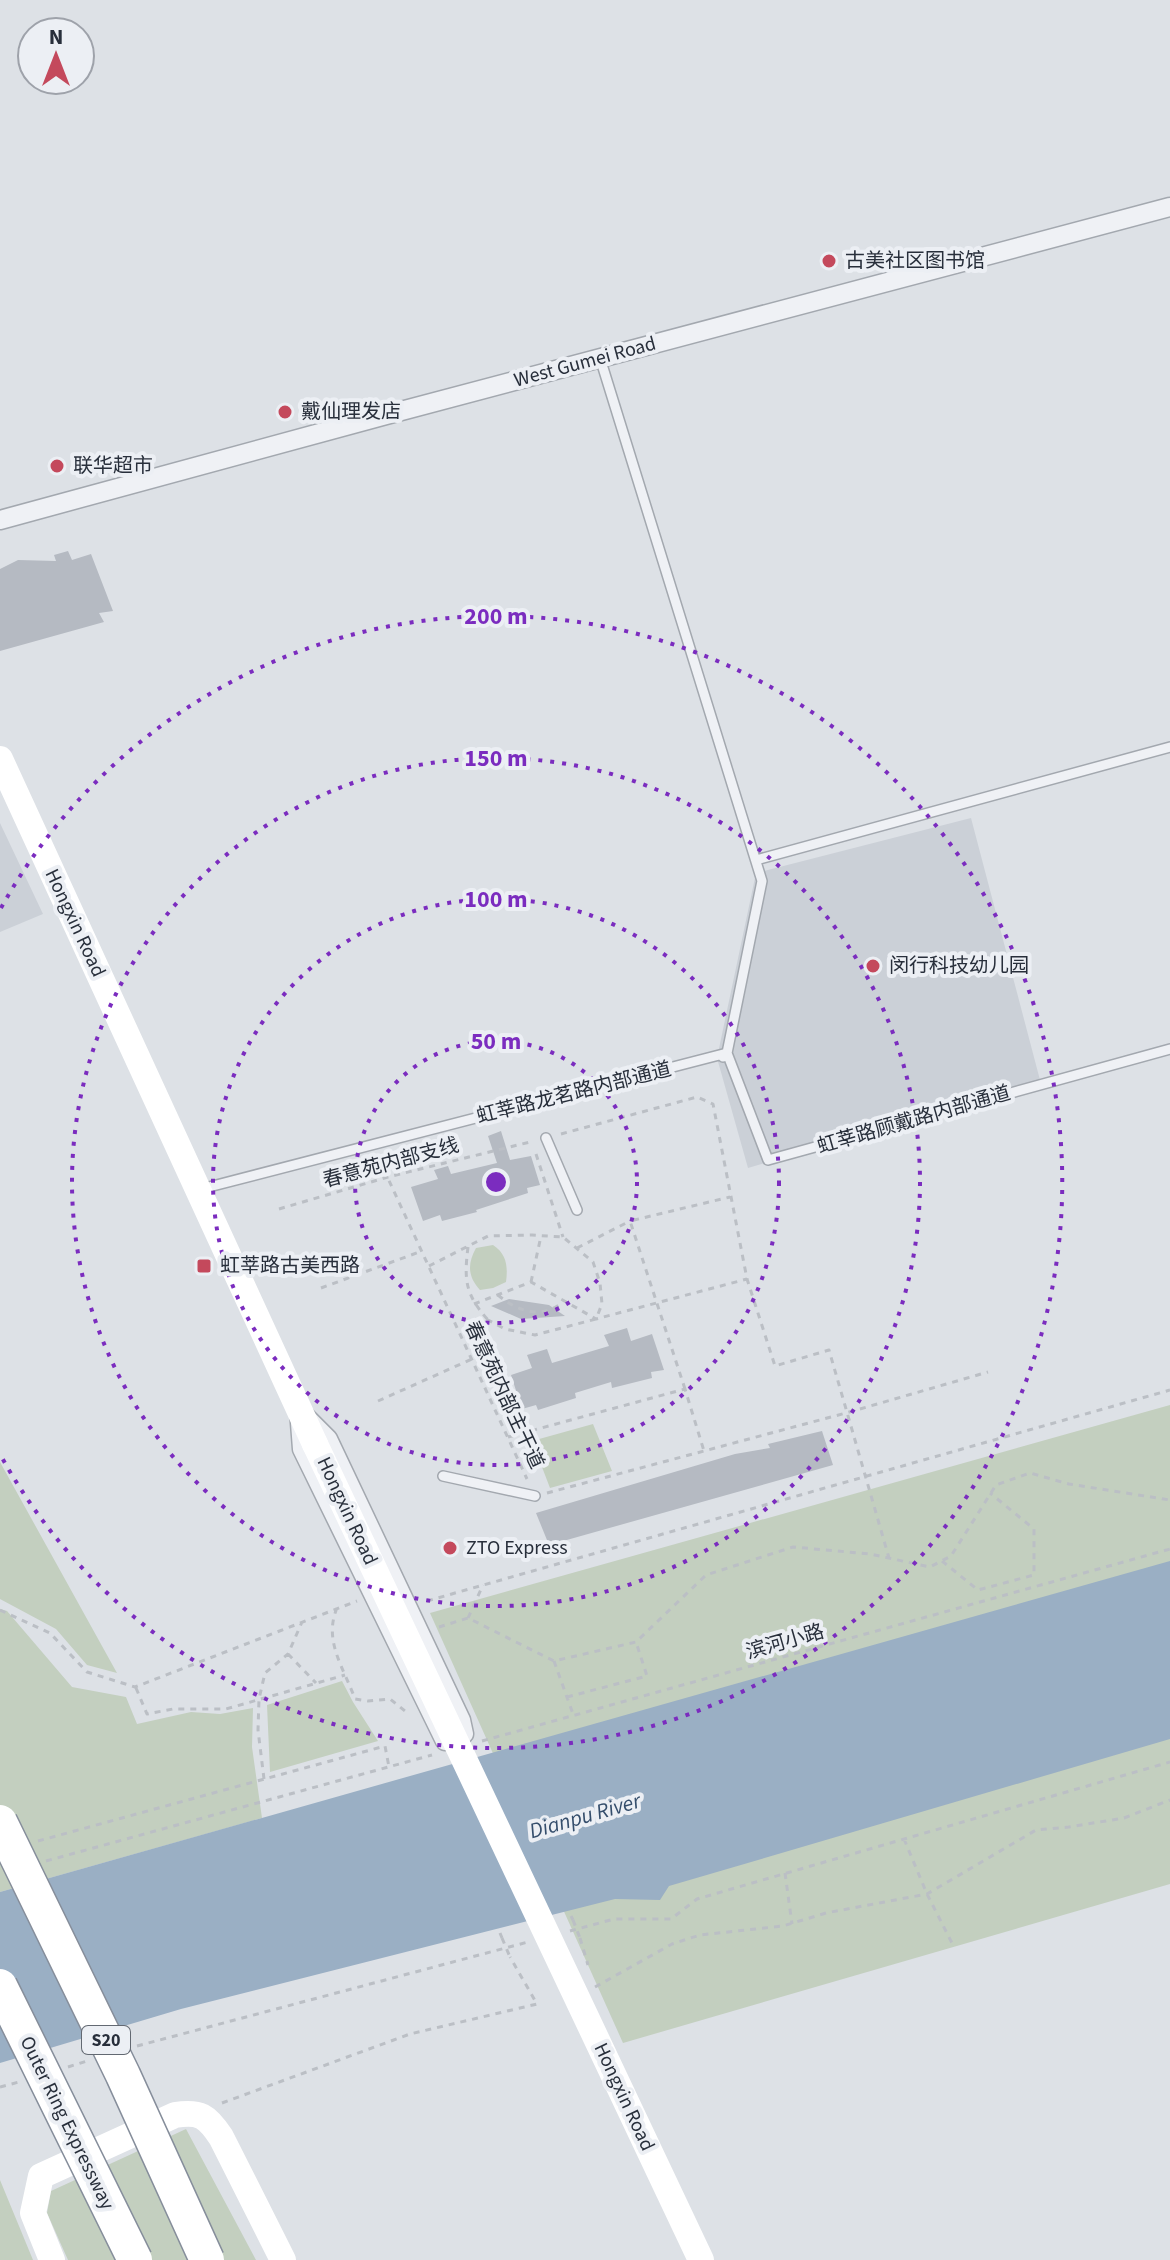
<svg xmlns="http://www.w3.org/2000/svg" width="1170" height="2260" viewBox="0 0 1170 2260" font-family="'Source Sans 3','Noto Sans SC',sans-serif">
	<rect width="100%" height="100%" fill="#dde1e6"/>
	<!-- built -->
	<path fill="#cbd0d7" d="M971,818l69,262 -292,88 -31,-110 39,-185z
		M0,823l43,91 -43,18z"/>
	<!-- green -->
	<path fill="#c3cfbf" d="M493,1245c14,9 15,22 13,37l-13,6 -13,2c-12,-13 -13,-26 -4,-42z
		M1170,1405v479l-547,159 -193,-430z
		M593,1424l19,47 -62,17 -18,-47z
		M0,1462l117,211 -30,-8 -31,-36 -56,-30z
		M0,1609l7,2 65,76 54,10 11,27 54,-12 29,2 33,-6 -1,39 10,71 -262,74z
		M342,1681l11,21 25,39 -108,31 -3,-67z
		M186,2129l70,131h-188l-21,-47 4,-22z
		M0,2180l33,80h-33z"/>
	<!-- water -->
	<path fill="#9aafc4" d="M1170,1561v178l-501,147 -9,14 -45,-1 -434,110 -181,54v-171z"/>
	<!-- building -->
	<path fill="#b5bac2" d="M68,551l4,9 19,-6 22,57 -14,2 5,9 -104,29v-82l18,-9 38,1 -2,-6z
		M501,1131l9,29 21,-4 9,29 -13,3 1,5 -52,17 1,2 -35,9 -2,-6 -17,6 -12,-34 27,-8 -4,-9 14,-4 3,8 46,-11 -9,-27z
		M509,1299l40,6 16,11 -44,3 -30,-13z
		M627,1328l4,13 21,-7 12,36 -13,2 1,6 -40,10 -1,-6 -36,11 1,5 -38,12 -2,-5 -14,4 -11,-34 21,-7 -5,-13 20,-6 5,14 57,-17 -5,-11z
		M822,1431l11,34 -284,80 -13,-32 199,-59 35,-6 -2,-4z"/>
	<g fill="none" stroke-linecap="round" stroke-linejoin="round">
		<!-- lane casing -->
		<g stroke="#a3a8af" stroke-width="12">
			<path id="lane" d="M756,860l414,-113
				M723,1057l4,-4 41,107 402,-111
				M546,1138l31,72
				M201,1189l526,-136 35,-172 -162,-523
				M443,1476l92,20"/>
		</g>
		<!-- street casing -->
		<g stroke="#a3a8af" stroke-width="21">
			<path id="street" d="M0,520l386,-105 784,-208
				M299,1410l29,29 133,281 3,14 -19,7 -143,-292z"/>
		</g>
		<!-- path -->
		<path stroke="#bbbfc5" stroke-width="3" stroke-dasharray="6 6" stroke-linecap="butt" d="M561,1134l136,-37 16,7 34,175 28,87 54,-16 60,208
			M536,1154l27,83
			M379,1159l148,320
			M279,1209l109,-32 146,-36
			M468,1247c-4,33 -3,47 20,73
			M577,1248l53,-27
			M429,1266l59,-30 44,-1 31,2 30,25 7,21 2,21 -6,15 -61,16 -30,-6 -17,-9 -28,14
			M531,1282l10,-46
			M321,1288l101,-37
			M498,1295c19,16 43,25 65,7
			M474,1304l57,-22 65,37 151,-40
			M685,1389l-55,-168 100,-24
			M378,1401l94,-42
			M508,1437l177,-48 19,62
			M547,1493l299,-80 142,-41
			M942,1561l36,29 56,-15v-46l-44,-36
			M427,1601l743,-211
			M337,1608c-14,33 7,60 18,91l13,2 22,-2 15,12 5,-2
			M0,1610l50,23 37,39 48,15 222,-86
			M468,1618l15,-33
			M439,1627l29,-9 86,43 82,-19 70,-67 87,-28 77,7 60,13 21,-11 45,-71 34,-12 39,11 101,16
			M288,1654l28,29
			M554,1661l19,53
			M136,1688l11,26 26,-5h53l119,-34
			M567,1697l80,-21 -11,-34
			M482,1741l688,-192
			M264,1779l-6,-49 1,-31 6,-26 23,-19 14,-32
			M904,1839l23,55 27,53
			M38,1841l347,-95 4,21
			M46,1861l386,-106
			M785,1873l7,51
			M571,1916l2,4
			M570,1931l44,-12h57l26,-20 473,-137
			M500,1933l2,5
			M580,1938l8,27
			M595,1987l77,-43 28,-9 83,-9 43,-13 101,-19 109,-64 33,-3 55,-9 46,-18
			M137,2046l391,-104
			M68,2067l19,-6
			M0,2087l19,-5
			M222,2103l188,-69 127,-30 -27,-47"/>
		<!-- lane -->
		<use href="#lane" stroke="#eff1f5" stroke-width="9"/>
		<!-- street -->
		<use href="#street" stroke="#eff1f5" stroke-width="18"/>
		<!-- secondary -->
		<path stroke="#fff" stroke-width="26" d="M0,759l315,685
			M52,2260l-19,-47 8,-37 134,-61c25,-4 32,1 46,22l62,123"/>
		<!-- highway-bridge casing -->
		<g stroke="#868e9b" stroke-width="37" stroke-linecap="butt">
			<path id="highway-bridge" d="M0,1822l123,253 84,185
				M0,1986l135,274"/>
		</g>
		<!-- path-bridge -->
		<path stroke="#bbbfc5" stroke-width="3" stroke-dasharray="6 6" stroke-linecap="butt" d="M573,1920l7,18
			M502,1938l8,19"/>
		<!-- secondary-bridge -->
		<path stroke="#fff" stroke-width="26" d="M315,1444l386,816"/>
		<!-- highway-bridge -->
		<use href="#highway-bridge" stroke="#fff" stroke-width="34"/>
	</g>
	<!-- distance rings -->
	<g fill="none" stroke="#7b2cbf" stroke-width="4" stroke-dasharray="4 8">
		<circle cx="496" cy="1182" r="141"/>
		<circle cx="496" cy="1182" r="283"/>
		<circle cx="496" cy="1182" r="424"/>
		<path d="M1 908A566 566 0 1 1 1 1456"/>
	</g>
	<!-- markers -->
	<g fill="#c4495c" stroke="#eceff4" stroke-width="3">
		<circle cx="829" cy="261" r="8"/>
		<circle cx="285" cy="412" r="8"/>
		<circle cx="57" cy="466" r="8"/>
		<circle cx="873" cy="966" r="8"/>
		<rect x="196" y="1258" width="16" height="16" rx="4"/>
		<circle cx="450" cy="1548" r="8"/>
	</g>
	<g text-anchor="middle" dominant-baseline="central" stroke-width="8" stroke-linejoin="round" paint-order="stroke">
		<!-- shield labels -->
		<rect fill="#eceff4" stroke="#636972" stroke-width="2" x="82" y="2026" width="48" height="28" rx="6"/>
		<g font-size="18" font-weight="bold" fill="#282f3b">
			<text x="106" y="2040">S20</text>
		</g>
		<!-- poi labels -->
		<g font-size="20" fill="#282f3b" stroke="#eceff4" text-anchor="start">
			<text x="845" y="261">古美社区图书馆</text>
			<text x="301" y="412">戴仙理发店</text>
			<text x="73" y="466">联华超市</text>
			<text x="889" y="966">闵行科技幼儿园</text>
			<text x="220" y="1266">虹莘路古美西路</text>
			<text x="466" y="1548">ZTO Express</text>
		</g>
		<!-- street labels -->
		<g font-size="20" fill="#282f3b" stroke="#eceff4">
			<text transform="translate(585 362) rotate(-15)">West Gumei Road</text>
			<text transform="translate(75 923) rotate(65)">Hongxin Road</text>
			<text transform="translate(574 1093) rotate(-14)">虹莘路龙茗路内部通道</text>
			<text transform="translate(914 1120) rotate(-16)">虹莘路顾戴路内部通道</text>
			<text transform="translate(391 1163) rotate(-15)">春意苑内部支线</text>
			<text transform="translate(504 1395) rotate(65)">春意苑内部主干道</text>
			<text transform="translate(347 1511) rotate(65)">Hongxin Road</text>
			<text transform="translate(785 1642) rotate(-16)">滨河小路</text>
			<text transform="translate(624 2097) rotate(65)">Hongxin Road</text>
			<text transform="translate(67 2123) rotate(64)">Outer Ring Expressway</text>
		</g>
		<!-- water labels -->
		<g font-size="22" font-style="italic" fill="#354e6c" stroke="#eceff4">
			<text transform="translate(585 1816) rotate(-16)">Dianpu River</text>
		</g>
	</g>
	<circle cx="496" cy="1182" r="12" fill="#7b2cbf" stroke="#eceff4" stroke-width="4"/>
	<g font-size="24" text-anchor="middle" font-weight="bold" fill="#7b2cbf" stroke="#eceff4" stroke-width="8" stroke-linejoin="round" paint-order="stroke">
		<text x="496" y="624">200 m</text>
		<text x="496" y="766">150 m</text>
		<text x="496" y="907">100 m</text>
		<text x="496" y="1049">50 m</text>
	</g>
	<!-- north arrow -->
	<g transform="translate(56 56)"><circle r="38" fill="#eceff4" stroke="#9ea2aa" stroke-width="2"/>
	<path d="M0-6L14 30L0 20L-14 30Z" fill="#c4495c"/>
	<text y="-12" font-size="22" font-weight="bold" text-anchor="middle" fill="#282f3b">N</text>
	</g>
</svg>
